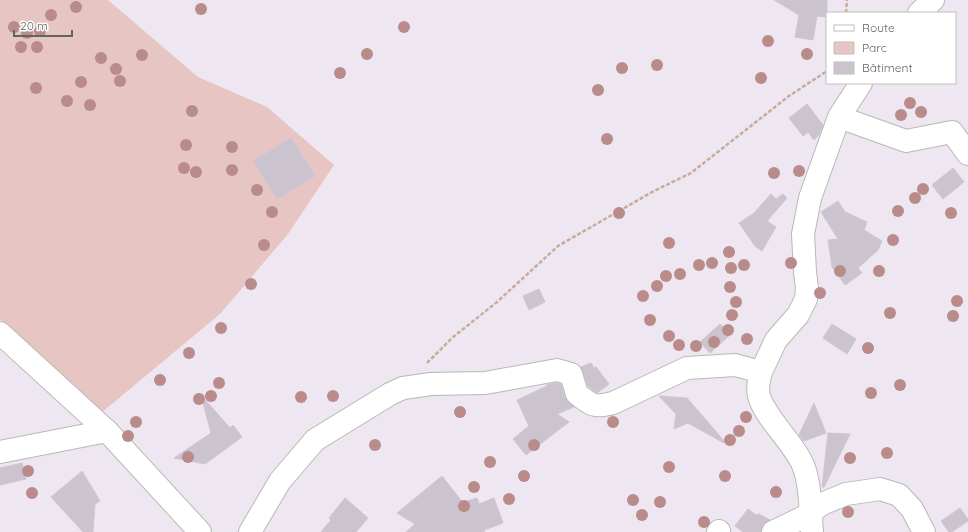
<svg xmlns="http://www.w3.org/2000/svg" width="968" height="532" viewBox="0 0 968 532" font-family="Quicksand,sans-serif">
	<rect width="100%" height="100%" fill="#eee6f0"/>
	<!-- green -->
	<path fill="#e7c5c2" d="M0,0h108l90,77 69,30 67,58 -46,69 -68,80 -119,99 -101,-94z"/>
	<!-- building -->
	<path fill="#cbc4ce" stroke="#d1c4d5" d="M774,0h53v17l-10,-1 -4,24 -18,-3 4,-22z
		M807,104l16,21 -4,10 -5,5 -6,-8 -5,4 -14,-18z
		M291,138l24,38 -38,23 -24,-38z
		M953,168l11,14 -21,17 -11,-14z
		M771,194l5,5 7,-5 4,4 -20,23 9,6 -14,24 -7,-5 -16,-23 15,-10z
		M838,201l7,11 22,10 -3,8 18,11 -4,9 -20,18 4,5 -17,12 -13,-18 -4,-27 10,-1 -17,-27z
		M539,289l6,13 -16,8 -6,-14z
		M720,324l10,11 -20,18 -10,-11z
		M832,324l24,15 -9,15 -24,-16z
		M591,363l3,5 2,-1 13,17 -12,9 -9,-7 -7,-19z
		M556,383l5,1 4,14 9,9 -17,7 12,8 -43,33 -13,-16 16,-13 -12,-26 30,-14 -1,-1z
		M201,395l29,33 3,-3 9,12 -37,27 -31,-6 37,-25z
		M659,396l28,2 38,44 -1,1 -36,-20 -14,6 2,-15z
		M814,403l12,30 -22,8 -5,-6z
		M828,433l22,1 -26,53h-2z
		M22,463l4,16 -26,6v-17z
		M82,471l18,30 -5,3 -2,28h-10l-32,-35z
		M442,476l22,28v-2l13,-4 2,6 15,-6 9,25 -19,7 1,2h-79l9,-8 -18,-11z
		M345,498l23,20 -12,14h-35l10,-12 -2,-2z
		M960,508l8,11v2l-16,11h-3l-8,-11z
		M748,509l8,6 3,-1 11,6 -7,5 -2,7h-18l-8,-6z"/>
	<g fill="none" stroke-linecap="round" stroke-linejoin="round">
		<!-- street casing -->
		<g stroke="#b6bab3" stroke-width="24">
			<path id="street" d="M919,13l14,-13
				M861,83l-22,34 67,24 46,-9 16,22
				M761,372l15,-32 22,-25 8,-16 1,-11 -2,-16 -2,-38 7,-36 29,-81
				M0,452l107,-21
				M250,532l30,-51 35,-41 75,-46 13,-6 28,-4 54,-1 72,-13 14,4 6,20c15,11 16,14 36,9l74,-35 48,-3 26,7c-2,7 -4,16 -2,24 6,22 35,47 44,69 8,19 7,47 9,67
				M718,532l1,-1
				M773,532l33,-16 16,-12 24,-10 34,-5 19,6 13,14 12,23"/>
		</g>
		<!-- secondary casing -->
		<g stroke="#b8bdb4" stroke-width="24">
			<path id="secondary" d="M0,333l107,98 93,101"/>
		</g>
		<!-- path -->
		<path stroke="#c9ab9b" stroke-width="2.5" stroke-dasharray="4 2" stroke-linecap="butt" d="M846,13l1,-13
			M427,363l25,-25 45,-36 61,-56 94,-54 39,-19 98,-77 38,-25"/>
		<!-- street -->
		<use href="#street" stroke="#fff" stroke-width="22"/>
		<!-- secondary -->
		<use href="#secondary" stroke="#fff" stroke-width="22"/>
	</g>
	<!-- trees -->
	<g fill="#b98b8a">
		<circle cx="76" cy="7" r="6"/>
		<circle cx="201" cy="9" r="6"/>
		<circle cx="51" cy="15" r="6"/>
		<circle cx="14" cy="27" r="6"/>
		<circle cx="404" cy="27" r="6"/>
		<circle cx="40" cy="31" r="6"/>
		<circle cx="27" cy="33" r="6"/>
		<circle cx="768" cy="41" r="6"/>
		<circle cx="21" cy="47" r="6"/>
		<circle cx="37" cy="47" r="6"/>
		<circle cx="367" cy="54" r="6"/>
		<circle cx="807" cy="54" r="6"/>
		<circle cx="142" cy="55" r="6"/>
		<circle cx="101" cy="58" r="6"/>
		<circle cx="657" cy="65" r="6"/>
		<circle cx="622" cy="68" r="6"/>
		<circle cx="116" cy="69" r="6"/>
		<circle cx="340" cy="73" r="6"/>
		<circle cx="761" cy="78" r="6"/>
		<circle cx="120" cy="81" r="6"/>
		<circle cx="81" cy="82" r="6"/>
		<circle cx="36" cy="88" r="6"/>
		<circle cx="598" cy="90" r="6"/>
		<circle cx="67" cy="101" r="6"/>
		<circle cx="910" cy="103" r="6"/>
		<circle cx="90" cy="105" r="6"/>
		<circle cx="192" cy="111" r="6"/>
		<circle cx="921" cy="112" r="6"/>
		<circle cx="901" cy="115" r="6"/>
		<circle cx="607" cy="139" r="6"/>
		<circle cx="186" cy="145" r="6"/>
		<circle cx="232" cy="147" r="6"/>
		<circle cx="184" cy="168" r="6"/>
		<circle cx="232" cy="170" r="6"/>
		<circle cx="799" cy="171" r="6"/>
		<circle cx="196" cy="172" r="6"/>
		<circle cx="774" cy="173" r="6"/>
		<circle cx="923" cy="189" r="6"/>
		<circle cx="257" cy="190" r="6"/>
		<circle cx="915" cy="198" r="6"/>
		<circle cx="898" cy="211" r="6"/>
		<circle cx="272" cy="212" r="6"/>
		<circle cx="619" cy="213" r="6"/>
		<circle cx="951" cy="213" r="6"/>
		<circle cx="893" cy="240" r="6"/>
		<circle cx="669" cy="243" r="6"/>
		<circle cx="264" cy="245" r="6"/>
		<circle cx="729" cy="252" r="6"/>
		<circle cx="712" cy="263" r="6"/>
		<circle cx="791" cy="263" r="6"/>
		<circle cx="699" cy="265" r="6"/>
		<circle cx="744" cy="265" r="6"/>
		<circle cx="731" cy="268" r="6"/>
		<circle cx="840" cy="271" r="6"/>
		<circle cx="879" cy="271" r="6"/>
		<circle cx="680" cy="274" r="6"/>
		<circle cx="666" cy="276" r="6"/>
		<circle cx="251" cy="284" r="6"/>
		<circle cx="657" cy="286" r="6"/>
		<circle cx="730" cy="287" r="6"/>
		<circle cx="820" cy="293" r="6"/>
		<circle cx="643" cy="296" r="6"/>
		<circle cx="957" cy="301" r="6"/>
		<circle cx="736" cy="302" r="6"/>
		<circle cx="890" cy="313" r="6"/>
		<circle cx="732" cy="315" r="6"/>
		<circle cx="953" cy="316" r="6"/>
		<circle cx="650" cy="320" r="6"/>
		<circle cx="221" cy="328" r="6"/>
		<circle cx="728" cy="330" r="6"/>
		<circle cx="669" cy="336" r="6"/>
		<circle cx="747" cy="339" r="6"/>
		<circle cx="714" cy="342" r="6"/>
		<circle cx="679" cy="345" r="6"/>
		<circle cx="696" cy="346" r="6"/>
		<circle cx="868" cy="348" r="6"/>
		<circle cx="189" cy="353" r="6"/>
		<circle cx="160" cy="380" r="6"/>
		<circle cx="219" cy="383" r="6"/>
		<circle cx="900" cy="385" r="6"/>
		<circle cx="871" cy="393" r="6"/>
		<circle cx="211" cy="396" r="6"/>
		<circle cx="333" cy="396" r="6"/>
		<circle cx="301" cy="397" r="6"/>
		<circle cx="199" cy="399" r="6"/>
		<circle cx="460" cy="412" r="6"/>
		<circle cx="746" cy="417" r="6"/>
		<circle cx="136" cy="422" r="6"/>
		<circle cx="613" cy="422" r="6"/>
		<circle cx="739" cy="431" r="6"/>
		<circle cx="128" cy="436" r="6"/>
		<circle cx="730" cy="440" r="6"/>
		<circle cx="375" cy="445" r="6"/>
		<circle cx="534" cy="445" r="6"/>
		<circle cx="887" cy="453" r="6"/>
		<circle cx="188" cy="457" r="6"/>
		<circle cx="850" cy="458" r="6"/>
		<circle cx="490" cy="462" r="6"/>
		<circle cx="669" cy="467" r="6"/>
		<circle cx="28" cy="471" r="6"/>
		<circle cx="524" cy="476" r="6"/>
		<circle cx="725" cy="476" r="6"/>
		<circle cx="474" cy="487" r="6"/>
		<circle cx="776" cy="492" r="6"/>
		<circle cx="32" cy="493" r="6"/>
		<circle cx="509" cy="499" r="6"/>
		<circle cx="633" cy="500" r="6"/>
		<circle cx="660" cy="502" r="6"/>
		<circle cx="464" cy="506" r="6"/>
		<circle cx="848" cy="512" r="6"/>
		<circle cx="642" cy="515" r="6"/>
		<circle cx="704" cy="522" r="6"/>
	</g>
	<!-- legend -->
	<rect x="826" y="12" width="130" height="72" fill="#ffffff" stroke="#c0c2be"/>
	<rect x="834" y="25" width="20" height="6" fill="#ffffff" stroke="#c0c2be"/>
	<text x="862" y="32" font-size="12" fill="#61665d">Route</text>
	<rect x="834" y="42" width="20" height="12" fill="#e7c5c2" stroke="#c0c2be"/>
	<text x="862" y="52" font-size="12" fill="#61665d">Parc</text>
	<rect x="834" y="62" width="20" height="12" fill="#cbc4ce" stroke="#c0c2be"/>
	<text x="862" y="72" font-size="12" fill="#61665d">Bâtiment</text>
	<!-- scale -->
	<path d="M14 30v6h58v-6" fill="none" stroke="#61665d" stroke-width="2"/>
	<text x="20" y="30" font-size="12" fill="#61665d" stroke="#ffffff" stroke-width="3" paint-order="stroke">20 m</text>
</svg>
